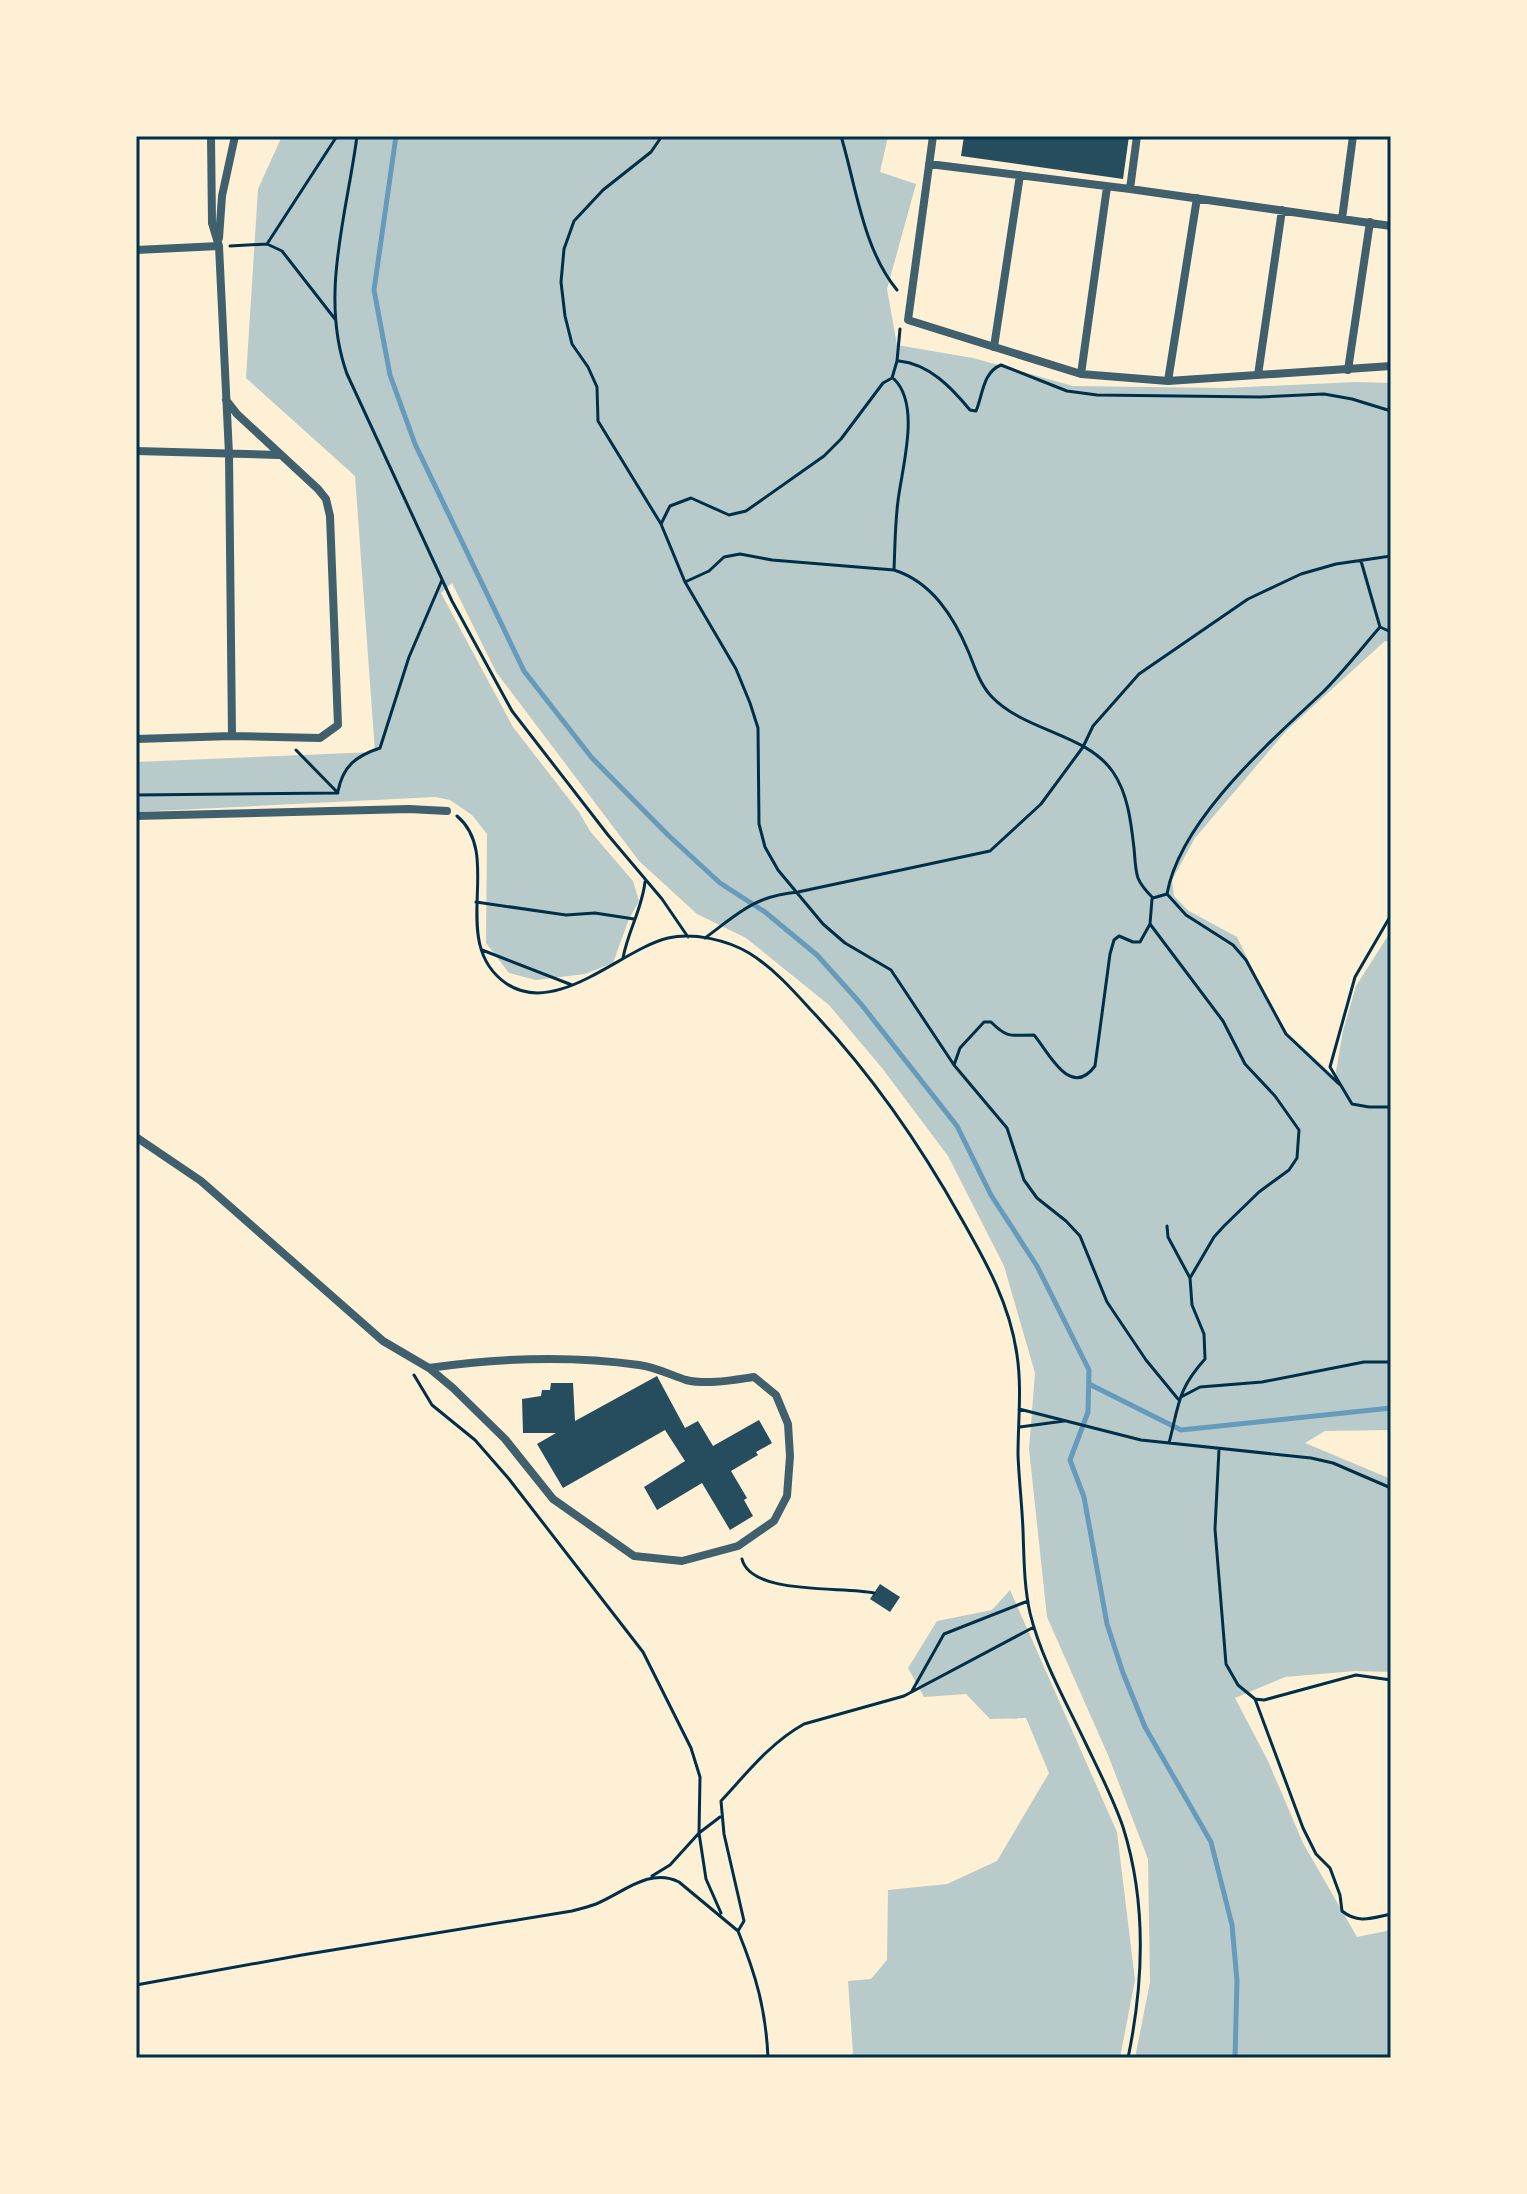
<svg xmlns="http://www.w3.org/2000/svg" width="1527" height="2194" viewBox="0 0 1527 2194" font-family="'PT Sans Narrow',sans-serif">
	<rect width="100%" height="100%" fill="#fdf0d5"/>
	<!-- green -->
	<path fill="#b9caca" d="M282,136h606l-8,36 36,12 -29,105 10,56 76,13 100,28 152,2 131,-6 35,1v259l-6,-1 -98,89 -92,108 -23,42 2,16 15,15 48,26 43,89 55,51 8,-46 13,-45 35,-55v499l-66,1 -20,12 86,36v193l-36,-1 -70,6 -50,21 33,63 35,82 54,94 34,-7v128h-256l15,-76 -2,-123 -40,-104 -61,-138 -18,-168 6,-76 -31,-107 -56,-110 -66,-88 -53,-63 -83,-67 -49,-24 -58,-53 -143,-189 -44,-89 -11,10 72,134 66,85 11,19 43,50 6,20 -10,18 -16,44 -28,11 -49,6 -27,-7 -23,-30 1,-109 -15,-19 -22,-15 -15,-3 -299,15v-50l239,-10 -20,-276 -109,-98 12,-189z
		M1010,1590l107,242 18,148 -15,78h-272l5,-5 -5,-72 23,-2 16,-19 1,-70 59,-6 50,-23 52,-88 -23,-55 -36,1 -24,-25 -42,3 -16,-29 29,-47 55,-11z"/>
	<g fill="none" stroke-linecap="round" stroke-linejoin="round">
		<!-- stream -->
		<path stroke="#669bbc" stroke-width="5" d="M396,136l-22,154 16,85 25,69 109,227 68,87 76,77 52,48 45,29 52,43 44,49 96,122 34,69 46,71 52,104 -1,42 -18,48 14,37 23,127 16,49 22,54 66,115 21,83 5,56 -2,77
			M1089,1384l92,46 210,-22"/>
	</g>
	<!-- building -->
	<path fill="#264d5e" d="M964,136h165l-6,43 -162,-23z
		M657,1376l28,52 13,-7 15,25 46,-26 13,23 -16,9 2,3 -27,16 16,27 -3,2 9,16 -23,14 -28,-47 -45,27 -13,-23 41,-26 -20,-31 -102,58 -26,-44 19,-11h-33l-1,-34 19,-3 1,-6h8l1,-7h22l2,38z
		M880,1584l20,13 -10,15 -20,-13z"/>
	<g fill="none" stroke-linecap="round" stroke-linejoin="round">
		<!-- path -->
		<path stroke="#003049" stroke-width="3" d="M357,136c-10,78 -38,160 -10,238l105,227 60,110 96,124 54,64 26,38
			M662,136l-11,16 -48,38 -29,31 -10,28 -3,33 4,34 7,28 16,23 9,20 1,34 63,103 24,58 51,87 14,34 8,25 1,96 6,23 13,23 45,54 22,19 46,27 63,95 53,63 17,52 13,18 29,23 14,15 27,66 39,58 32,39
			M841,136c15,50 22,113 56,154
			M267,244l70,-108
			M230,246l37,-2 15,7 53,68
			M899,361c30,3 52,26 71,49l6,1c7,-17 7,-39 25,-46l66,26 30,4 163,2 64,-3 28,5 39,12
			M894,379c27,26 8,88 4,122 -3,23 -3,46 -4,69
			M661,524l9,-18 21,-8 38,17 17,-4 78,-55 17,-17 42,-56 9,-5 5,-17 3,-32
			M1361,561l19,66 11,5
			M685,582l24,-11 15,-14 16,-3 32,6 122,10c38,12 60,47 75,83 6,15 11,31 22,43 34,36 95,37 122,76 15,22 18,50 21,76 1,10 1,21 4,30 3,8 9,14 15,20
			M338,791c5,-25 18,-35 42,-43l29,-91 33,-77
			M136,795l202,-2 -42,-43
			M457,816c48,40 -11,127 50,168 50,33 115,-35 161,-46 25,-6 59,2 81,15 23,14 43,36 61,56 61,64 108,132 151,209 25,44 49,86 56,137 5,33 1,67 1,100 1,25 4,50 5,75 1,28 1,56 7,83 11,45 36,89 56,131 13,27 27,54 37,83 24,76 21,154 5,231
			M1153,898l14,-4
			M1152,899l-2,25 73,97 22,43 30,32 24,34 -2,28 -8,12 -30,22 -35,34 -10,11 -24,41 2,27 12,29 1,25c-28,31 -26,46 -36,84
			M476,902l90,13 29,-2 39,6
			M1391,915l-36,62 -25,90 22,37 17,3h22
			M705,938c34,-25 49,-42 93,-46l192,-41 51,-47 42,-57 10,-21 46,-52 109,-75 53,-25 35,-10 55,-8
			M482,950l90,35
			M623,958c5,-27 19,-49 22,-76
			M954,1065l6,-17 24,-26h7c17,17 20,13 43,13 14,16 36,65 61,31l15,-112 4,-14 5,-4 14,6h7l10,-18
			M1339,1084l-53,-50 -40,-74 -13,-15 -47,-30 -19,-21c13,-74 103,-152 156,-202 20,-20 38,-43 57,-65
			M1167,1226l1,11 22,41
			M414,1375l18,30 43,35 34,39 134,173 48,96 9,29 -1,56 21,-16
			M1181,1397l19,-10 62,-5 102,-20h27
			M1019,1409l122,31 170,18 22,5 58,25
			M1020,1427l44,-6
			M1219,1449l-4,80 11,135 12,21 17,14 9,1 92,-25 35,5
			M742,1559c9,37 102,27 132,34
			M912,1691l32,-57 84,-33
			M1255,1699l48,129 13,26 14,14 10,27 2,16c16,13 30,7 49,3
			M699,1833l7,46 15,34
			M652,1876l18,-11 29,-32
			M136,1985l166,-30 270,-44c8,-2 16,-4 24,-7 27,-11 53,-37 83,-22l59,49
			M768,2058c-2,-48 -12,-83 -30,-127l6,-10 -20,-87 -3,-33c26,-28 49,-58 83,-77l100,-28 130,-69"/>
		<!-- minor -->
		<path stroke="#3f606c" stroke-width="8" d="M211,136l1,87 7,23 10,208 3,282
			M933,136l-25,184 173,54 87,7 223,-15
			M929,164l201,25 261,37
			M1130,189l7,-53
			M1342,219l11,-83
			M219,238l3,-42 13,-60
			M136,250l83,-4
			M994,347l26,-172
			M1348,370l22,-148
			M1081,374l26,-187
			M1258,375l24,-165
			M1168,381l29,-183
			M136,451l143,4
			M136,739l96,-3 88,2 18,-13 -8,-209 -4,-17 -8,-10 -81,-75 -11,-14
			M136,816l273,-7 38,2
			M136,1137l65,44 182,160 46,27 24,20 52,51 48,60 81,57 48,5 56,-15 36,-25 13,-25 3,-40 -2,-32 -12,-29 -22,-18c-21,3 -47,8 -68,3 -15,-5 -31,-13 -47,-15 -71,-10 -140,-7 -210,3"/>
	</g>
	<!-- border -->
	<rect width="1527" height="2194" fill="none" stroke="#fdf0d5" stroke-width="276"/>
	<rect x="138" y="138" width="1251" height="1918" fill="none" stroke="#003049" stroke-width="3"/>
</svg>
